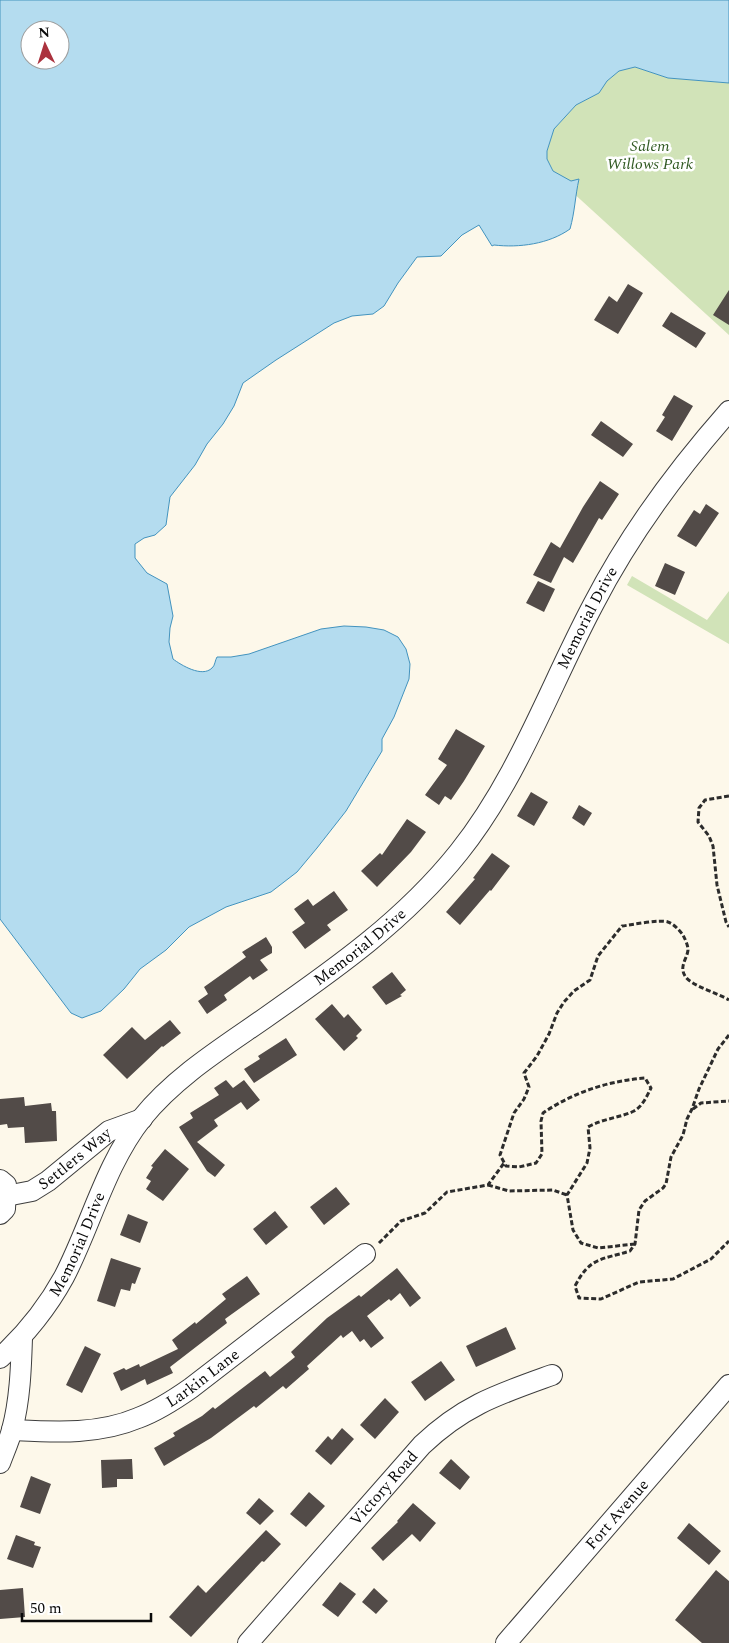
<svg xmlns="http://www.w3.org/2000/svg" width="729" height="1643" viewBox="0 0 729 1643" font-family="Spectral,serif">
	<rect width="100%" height="100%" fill="#fdf8ea"/>
	<!-- green -->
	<path fill="#d1e3b8" d="M635,67l33,11 61,5v252l-159,-145 -17,-19 -6,-12v-8l7,-22 22,-24 23,-12 8,-12 12,-10z
		M632,576l75,44 22,-29v53l-102,-59z"/>
	<!-- water -->
	<path fill="#b4dcef" stroke="#4393be" fill-rule="evenodd" d="M0,0h729v83l-61,-5 -33,-11 -16,4 -12,10 -8,12 -23,12 -22,24 -7,22v8l6,12 18,10 8,-2c-4,18 -4,32 -9,50 -21,15 -51,19 -76,16l-2,1 -13,-21 -17,10 -21,21 -24,1 -19,26 -14,23 -11,8 -21,2 -18,7 -58,37 -33,23 -9,23 -11,18 -16,20 -12,21 -25,32 -4,28 -11,10 -11,3 -9,6v14l12,15 20,11 6,32 -3,12 -1,14 4,17c8,6 29,19 39,9 3,-2 3,-8 5,-11h14l18,-3 72,-25 23,-3 22,1 18,3 14,7 8,12 4,15 -1,15 -15,38 -12,22v12l-36,60 -29,37 -20,24 -26,20 -45,15 -37,20 -23,23 -26,19 -16,20 -23,22 -19,7 -11,-5 -71,-94zM30,30h30v30h-30z"/>
	<!-- building -->
	<path fill="#524b48" d="M628,284l15,9 -25,41 -24,-14 15,-24 8,6z
		M729,290v35l-16,-10z
		M671,312l35,21 -10,15 -34,-22z
		M674,395l19,11 -21,35 -16,-10 9,-14 -3,-2z
		M601,421l32,23 -10,13 -32,-22z
		M600,481l19,13 -17,26 -3,-2 -26,45 -9,-6 -13,26 -18,-8 18,-33 9,6 23,-41z
		M706,504l13,9 -23,34 -19,-11 17,-26 6,4z
		M665,563l20,9 -10,23 -20,-9z
		M538,581l17,8 -11,23 -18,-9z
		M456,729l29,17 -21,35 -13,19 -6,-4 -6,9 -14,-10 22,-30 -9,-6z
		M531,792l17,10 -14,24 -17,-10z
		M579,805l13,8 -8,13 -12,-8z
		M407,819l19,13 -15,20 -34,35 -16,-16 19,-18 2,2z
		M492,853l18,13 -19,25 -1,-1 -30,35 -14,-13 29,-33 -2,-1z
		M334,891l14,19 -21,15 4,5 -26,19 -13,-17 13,-9 -11,-14 14,-10 5,7z
		M266,937l6,10v6l-12,7 8,10 -15,10 -3,-4 -26,19 3,5 -20,14 -9,-13 10,-7 -4,-7 42,-30 -4,-5z
		M392,972l14,18 -6,5 2,1 -16,9 -14,-18z
		M332,1004l12,14 4,-4 14,16 -6,6 2,2 -14,13 -29,-32z
		M170,1020l11,13 -18,14 -1,-1 -35,33 -24,-24 29,-28 13,13z
		M286,1038l11,17 -43,28 -10,-14 16,-10 -2,-3z
		M226,1080l7,8 11,-8 16,20 -13,10 -6,-8 -27,18 4,6 -21,16 28,23 -10,12 -8,-6 -28,-44 14,-9 -3,-5 29,-18 -5,-7z
		M24,1097l1,9 26,-3 1,8h4l1,30 -32,2 -1,-16 -16,1 -1,-4 -7,1v-26z
		M165,1149l24,20 -26,32 -17,-12 5,-8 -5,-3 7,-11 -2,-1z
		M336,1187l14,17 -26,21 -14,-18z
		M275,1211l13,16 -22,18 -13,-16z
		M128,1214l20,8 -8,21 -20,-8z
		M111,1258l30,10 -6,16 -3,-1 -2,8 -9,-2 -6,18 -18,-6z
		M397,1268l24,30 -11,9 -10,-14 -9,8 -2,-2 -22,17 17,22 -13,10 -7,-9 -4,3 -8,-11 -9,7 -2,-3 -34,31 2,3 -23,20 -3,-3 -27,22 -2,-2 -43,32 -47,28 -10,-18 21,-12 -2,-3 29,-17 11,-9 2,2 50,-38 5,6 25,-20 -4,-5 36,-34 32,-23 2,2z
		M247,1276l13,18 -35,25 2,4 -57,44 3,6 -26,12 -2,-6 -24,12 -8,-18 11,-5 2,2 13,-6 1,3 38,-18 -6,-9 23,-18 1,2 30,-25 -4,-5z
		M506,1327l10,22 -40,18 -10,-21z
		M85,1346l16,8 -19,39 -16,-8z
		M441,1361l14,19 -30,21 -14,-19z
		M385,1398l14,14 -24,27 -15,-14z
		M342,1428l12,11 -23,26 -16,-14 13,-15 4,4z
		M132,1459l1,20h-16v8l-15,1 -1,-28z
		M451,1459l19,18 -10,13 -21,-17z
		M31,1476l20,8 -11,30 -20,-7z
		M309,1492l16,14 -19,21 -16,-13z
		M259,1498l15,13 -14,14 -14,-12z
		M413,1503l23,20 -16,19 -8,-8 -29,27 -12,-13 27,-26 -1,-1z
		M689,1523l32,28 -12,14 -32,-27z
		M266,1530l15,14 -17,18 -2,-1 -71,76 -22,-20 29,-32 8,8z
		M16,1535l19,7 -1,3 7,2 -8,21 -26,-9z
		M716,1570l13,11v62h-27l-27,-23z
		M340,1582l16,12 -18,23 -16,-12z
		M23,1588l2,29 -25,2v-29z
		M374,1588l14,13 -12,13 -14,-12z"/>
	<g fill="none" stroke-linecap="round" stroke-linejoin="round">
		<!-- minor casing -->
		<g stroke="#3d3d3d" stroke-width="22">
			<g id="minor">
				<path d="M0,1180l6,5 -1,24 -5,5"/>
				<path id="s1" d="M6,1196l26,-5 16,-10 61,-50 33,-12"/>
				<path id="s2" d="M0,1358c26,-24 47,-50 64,-81 27,-52 41,-112 78,-159 33,-41 80,-70 123,-100 70,-49 140,-98 194,-166 59,-74 90,-164 134,-247 36,-70 84,-135 136,-194"/>
				<path id="s3" d="M12,1430c42,2 86,5 126,-12 19,-7 36,-18 53,-30l174,-134"/>
				<path d="M0,1463c4,-11 9,-22 12,-33 8,-30 9,-61 10,-92"/>
				<path id="s4" d="M248,1643l174,-198c42,-40 77,-51 130,-70"/>
				<path id="s5" d="M506,1643l223,-258"/>
			</g>
		</g>
		<!-- path -->
		<path stroke="#2c2c2c" stroke-width="3" stroke-dasharray="5 2.5" stroke-linecap="butt" d="M729,796l-24,4 -6,8 -1,14 11,14 4,10 4,39 9,37 3,5
			M729,1035l-11,14 -19,40 -7,20 -5,10 -4,16 -12,22 -5,27 -3,4 -18,13 -6,9 -4,34 -5,7c-29,9 -40,6 -55,35l4,12 22,1 38,-17 34,-3 38,-20 18,-18
			M693,1109l8,-6 28,-2
			M488,1185l21,6 44,-1 14,5
			M379,1243l22,-22 24,-8 22,-21 41,-7 16,-22
			M635,1244l-37,4 -17,-5 -8,-13 -6,-35 20,-32 3,-15 -2,-21c16,-9 32,-9 46,-16 8,-4 13,-15 17,-23l-6,-10c-37,3 -71,14 -102,35l-2,8 1,33 -6,9 -17,4 -13,-1 -6,-11 14,-42 10,-14 5,-12 -5,-14 13,-17 12,-22 8,-21 7,-11 10,-11 16,-11 8,-24 24,-30c9,-1 38,-7 46,-4 6,2 11,8 15,13 2,4 5,10 5,15 -1,9 -9,16 -3,26 6,10 33,17 44,24"/>
		<!-- minor -->
		<use href="#minor" stroke="#fff" stroke-width="20"/>
	</g>
	<g text-anchor="middle" dominant-baseline="central" stroke-width="5" stroke-linejoin="round" paint-order="stroke">
		<!-- park labels -->
		<g font-size="16" font-style="italic" fill="#315a23" stroke="#fff">
			<text x="650" y="146">Salem<tspan x="650" dy="18">Willows Park</tspan></text>
		</g>
		<!-- street labels -->
		<g font-size="16" fill="#0a0a0a" stroke="#fff">
			<text stroke="none"><textPath href="#s2" startOffset="964">Memorial Drive</textPath></text>
			<text stroke="none"><textPath href="#s2" startOffset="559">Memorial Drive</textPath></text>
			<text stroke="none"><textPath href="#s1" startOffset="80">Settlers Way</textPath></text>
			<text stroke="none"><textPath href="#s2" startOffset="139">Memorial Drive</textPath></text>
			<text stroke="none"><textPath href="#s3" startOffset="204">Larkin Lane</textPath></text>
			<text stroke="none"><textPath href="#s4" startOffset="206">Victory Road</textPath></text>
			<text stroke="none"><textPath href="#s5" startOffset="170">Fort Avenue</textPath></text>
		</g>
	</g>
	<!-- north arrow -->
	<g transform="translate(45 45) rotate(356)"><circle r="24" fill="#ffffff" stroke="#9d9d9d"/>
	<path d="M0-4L9 19L0 12L-9 19Z" fill="#ab323e"/>
	<text y="-8" font-size="14" font-weight="bold" text-anchor="middle" fill="#0a0a0a">N</text>
	</g>
	<!-- scale -->
	<path d="M22 1613v8h129v-8" fill="none" stroke="#0a0a0a" stroke-width="2.5"/>
	<text x="30" y="1613" font-size="15" fill="#0a0a0a" stroke="#ffffff" stroke-width="4" paint-order="stroke">50 m</text>
</svg>
